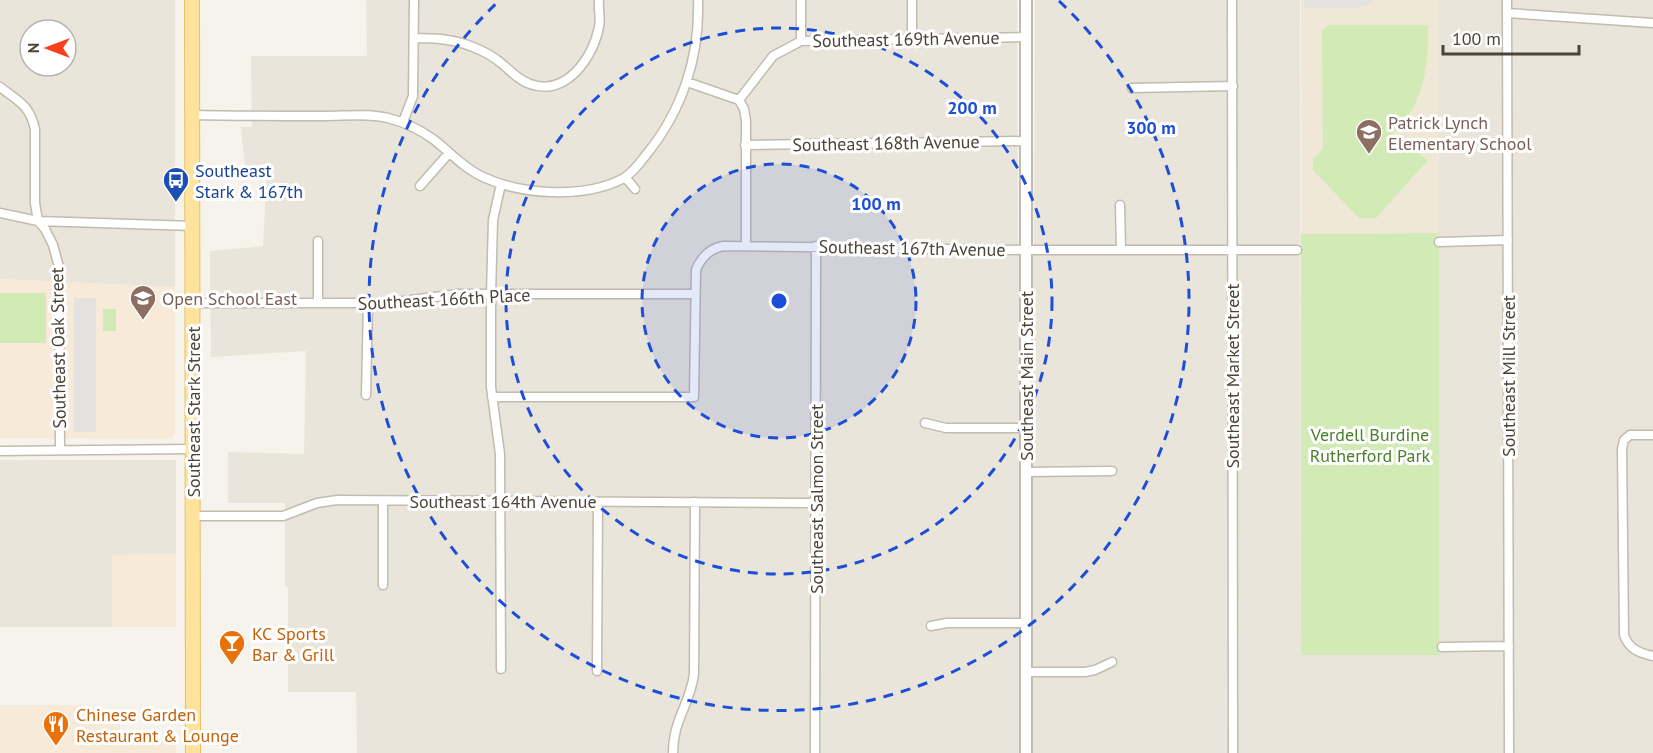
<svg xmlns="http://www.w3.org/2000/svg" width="1653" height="753" viewBox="0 0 1653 753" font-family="'PT Sans',sans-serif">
	<rect width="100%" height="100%" fill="#f6f3ec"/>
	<!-- residential -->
	<path fill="#eae5da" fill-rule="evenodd" d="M0,0h175v287l-175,-8zM30,30h36v36h-36z
		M366,0h651l1,254h16l1,-254h265l1,655h138l-1,-655h215v753h-1296l-1,-61h-68v-105l-3,-1v-83h-57v-51l76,2 2,-103 -95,6 -1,-106 53,-5 4,-82 -22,2 -4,-39h11l-1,-71h116z
		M0,460h176v94l-64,1v72h-112z"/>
	<!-- commercial -->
	<path fill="#f7ead8" d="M0,279l175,8v147l-4,5 -171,-1z
		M176,554v73h-64v-72z
		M0,705h83v19h37v17h56v12h-176z"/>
	<!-- education -->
	<path fill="#efe8d6" d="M1301,0h137l1,233 -138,1z"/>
	<!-- green -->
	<path fill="#d2eab5" d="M1328,25h100c1,44 -5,85 -41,113l18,5 23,17 -52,58h-17l-46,-48v-11l10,-10 -1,-118z
		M1439,233v422h-138v-421z
		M0,293h46v50h-46z
		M103,309h13v22h-13z"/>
	<!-- parking -->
	<path fill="#e5e3e0" d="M1304,0h69l-3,5 -15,3h-51z
		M74,298h22v134h-22z"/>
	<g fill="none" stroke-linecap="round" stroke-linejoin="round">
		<!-- minor casing -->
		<g stroke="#c2bbae" stroke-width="11">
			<path id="minor" d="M912,0v38
				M1232,0l1,753
				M1507,0l2,753
				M1507,13l146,10
				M414,38c21,0 40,1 59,9 10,4 20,9 28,16 10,8 17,17 29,21 36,13 63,-26 69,-57 2,-9 -1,-18 0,-27
				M801,41v-41
				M687,82l52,18
				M0,87c19,15 29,17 35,42v74l3,18 7,8 8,16 6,22 1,183
				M1132,88l101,-2
				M739,100l34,-44 28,-15 225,-4
				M739,100l5,9 2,12v124
				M193,115c44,1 88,1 131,1 21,0 44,-3 64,2 16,4 31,11 45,21 16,12 30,29 50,38 39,18 102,22 141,1 8,-5 16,-15 22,-23 36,-44 54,-98 52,-155
				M403,122l10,-26 1,-96
				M745,145l281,-4
				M625,177l10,12
				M420,186l29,-33
				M1120,205l1,44
				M0,213l38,8 155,5
				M1439,242l69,-2
				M193,303h195l70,-9h236
				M318,303v-62
				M366,395l2,-92
				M492,397h202l2,-127c5,-13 13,-21 27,-24l303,4h271
				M925,423l21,5h80
				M1653,435h-23l-6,5 -2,9 2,186c5,14 15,18 29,21
				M0,451l192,-2
				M1026,472l86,-1
				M383,501v84
				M193,516h90l34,-13 20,-3 479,3
				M931,626l16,-3h79
				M1442,647l67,-1
				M501,669l-1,-215 -9,-67v-93l2,-74 8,-36
				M597,671l1,-169
				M1026,672h59l10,-2 17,-8
				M673,753c0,-34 17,-48 21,-79l1,-172
				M815,753l1,-507"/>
		</g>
		<!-- tertiary casing -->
		<g stroke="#c2bbae" stroke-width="14">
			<path id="tertiary" d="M1026,0v753"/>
		</g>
		<!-- primary casing -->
		<g stroke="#e6c16a" stroke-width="16">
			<path id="primary" d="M192,0l1,753"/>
		</g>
		<!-- minor -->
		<use href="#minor" stroke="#fff" stroke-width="8"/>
		<!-- tertiary -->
		<use href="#tertiary" stroke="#fff" stroke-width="10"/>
		<!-- primary -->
		<use href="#primary" stroke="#ffe39c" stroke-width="14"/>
	</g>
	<!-- distance rings -->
	<circle cx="779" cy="301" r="137" fill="#1d4ed8" fill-opacity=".12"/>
	<g fill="none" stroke="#1d4ed8" stroke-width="3" stroke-dasharray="10 8">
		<circle cx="779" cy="301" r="137"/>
		<circle cx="779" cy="301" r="273"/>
		<path d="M1059 1A410 410 0 1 1 499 1"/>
	</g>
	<!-- icons -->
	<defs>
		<g id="school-pin" transform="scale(1.35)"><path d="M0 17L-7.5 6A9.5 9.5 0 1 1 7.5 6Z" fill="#8d6e63" stroke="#fff"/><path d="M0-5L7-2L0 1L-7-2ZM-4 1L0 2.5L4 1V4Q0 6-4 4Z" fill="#fff"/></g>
		<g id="bus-pin" transform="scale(1.35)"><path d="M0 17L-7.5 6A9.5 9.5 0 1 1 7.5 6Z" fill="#1a4fb4" stroke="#fff"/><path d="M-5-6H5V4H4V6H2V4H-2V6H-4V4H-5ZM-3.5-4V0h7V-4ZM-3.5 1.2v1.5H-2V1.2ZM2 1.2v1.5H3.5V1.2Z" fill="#fff"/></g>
		<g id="bar-pin" transform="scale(1.35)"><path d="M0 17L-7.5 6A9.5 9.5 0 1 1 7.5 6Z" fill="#e8710a" stroke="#fff"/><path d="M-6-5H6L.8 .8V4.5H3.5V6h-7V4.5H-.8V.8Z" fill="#fff"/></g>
		<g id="restaurant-pin" transform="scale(1.35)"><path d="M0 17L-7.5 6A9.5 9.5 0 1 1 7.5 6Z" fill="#e8710a" stroke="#fff"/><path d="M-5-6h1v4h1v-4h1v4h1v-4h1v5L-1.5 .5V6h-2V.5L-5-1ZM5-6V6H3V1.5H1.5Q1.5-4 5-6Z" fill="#fff"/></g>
	</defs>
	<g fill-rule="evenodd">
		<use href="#school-pin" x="1369" y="132"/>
		<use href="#bus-pin" x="176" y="180"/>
		<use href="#school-pin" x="143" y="298"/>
		<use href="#bar-pin" x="232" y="643"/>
		<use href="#restaurant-pin" x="56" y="724"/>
	</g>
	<g text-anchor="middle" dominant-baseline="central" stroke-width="6" stroke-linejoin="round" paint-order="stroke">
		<!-- street labels -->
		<g font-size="18" fill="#4b4439" stroke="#fff">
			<text transform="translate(906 39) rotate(-1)">Southeast 169th Avenue</text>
			<text transform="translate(886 143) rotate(-1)">Southeast 168th Avenue</text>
			<text transform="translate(912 248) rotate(1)">Southeast 167th Avenue</text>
			<text transform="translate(444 299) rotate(-3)">Southeast 166th Place</text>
			<text transform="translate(58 348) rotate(-91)">Southeast Oak Street</text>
			<text transform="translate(1026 376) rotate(-90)">Southeast Main Street</text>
			<text transform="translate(1232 376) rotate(-90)">Southeast Market Street</text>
			<text transform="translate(1508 376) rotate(-90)">Southeast Mill Street</text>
			<text transform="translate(193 412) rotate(-90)">Southeast Stark Street</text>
			<text transform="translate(816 499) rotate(-90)">Southeast Salmon Street</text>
			<text x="503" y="501">Southeast 164th Avenue</text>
		</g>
		<!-- education labels -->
		<g font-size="18" fill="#785e54" stroke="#fff" text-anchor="start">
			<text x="1388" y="122">Patrick Lynch<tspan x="1388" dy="21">Elementary School</tspan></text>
			<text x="162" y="298">Open School East</text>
		</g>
		<!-- transit labels -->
		<g font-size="18" fill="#164399" stroke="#fff" text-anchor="start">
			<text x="195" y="170">Southeast<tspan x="195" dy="21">Stark &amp; 167th</tspan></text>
		</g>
		<!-- park labels -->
		<g font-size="18" fill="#4a7f2a" stroke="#fff">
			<text x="1370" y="434">Verdell Burdine<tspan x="1370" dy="21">Rutherford Park</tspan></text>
		</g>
		<!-- food labels -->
		<g font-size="18" fill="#c56008" stroke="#fff" text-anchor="start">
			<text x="252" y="633">KC Sports<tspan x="252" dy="21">Bar &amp; Grill</tspan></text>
			<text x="76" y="714">Chinese Garden<tspan x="76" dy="21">Restaurant &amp; Lounge</tspan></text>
		</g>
	</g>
	<circle cx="779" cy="301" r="9" fill="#1d4ed8" stroke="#fff" stroke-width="3"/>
	<g font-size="18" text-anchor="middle" font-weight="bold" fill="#1d4ed8" stroke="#fff" stroke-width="6" stroke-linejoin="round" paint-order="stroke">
		<text x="972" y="114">200 m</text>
		<text x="1151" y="134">300 m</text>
		<text x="876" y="210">100 m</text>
	</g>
	<!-- north arrow -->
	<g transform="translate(48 48) rotate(270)"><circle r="28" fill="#ffffff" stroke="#b7b4b0" stroke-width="1.5"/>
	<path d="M0-4.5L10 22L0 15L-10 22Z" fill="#fc3f1d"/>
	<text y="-9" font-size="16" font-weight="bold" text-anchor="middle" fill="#4b4439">N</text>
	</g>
	<!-- scale -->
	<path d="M1443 45v9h136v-9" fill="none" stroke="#4b4439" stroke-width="3"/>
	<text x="1452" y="45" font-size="18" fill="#4b4439" stroke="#ffffff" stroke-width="4.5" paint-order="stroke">100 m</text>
</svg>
